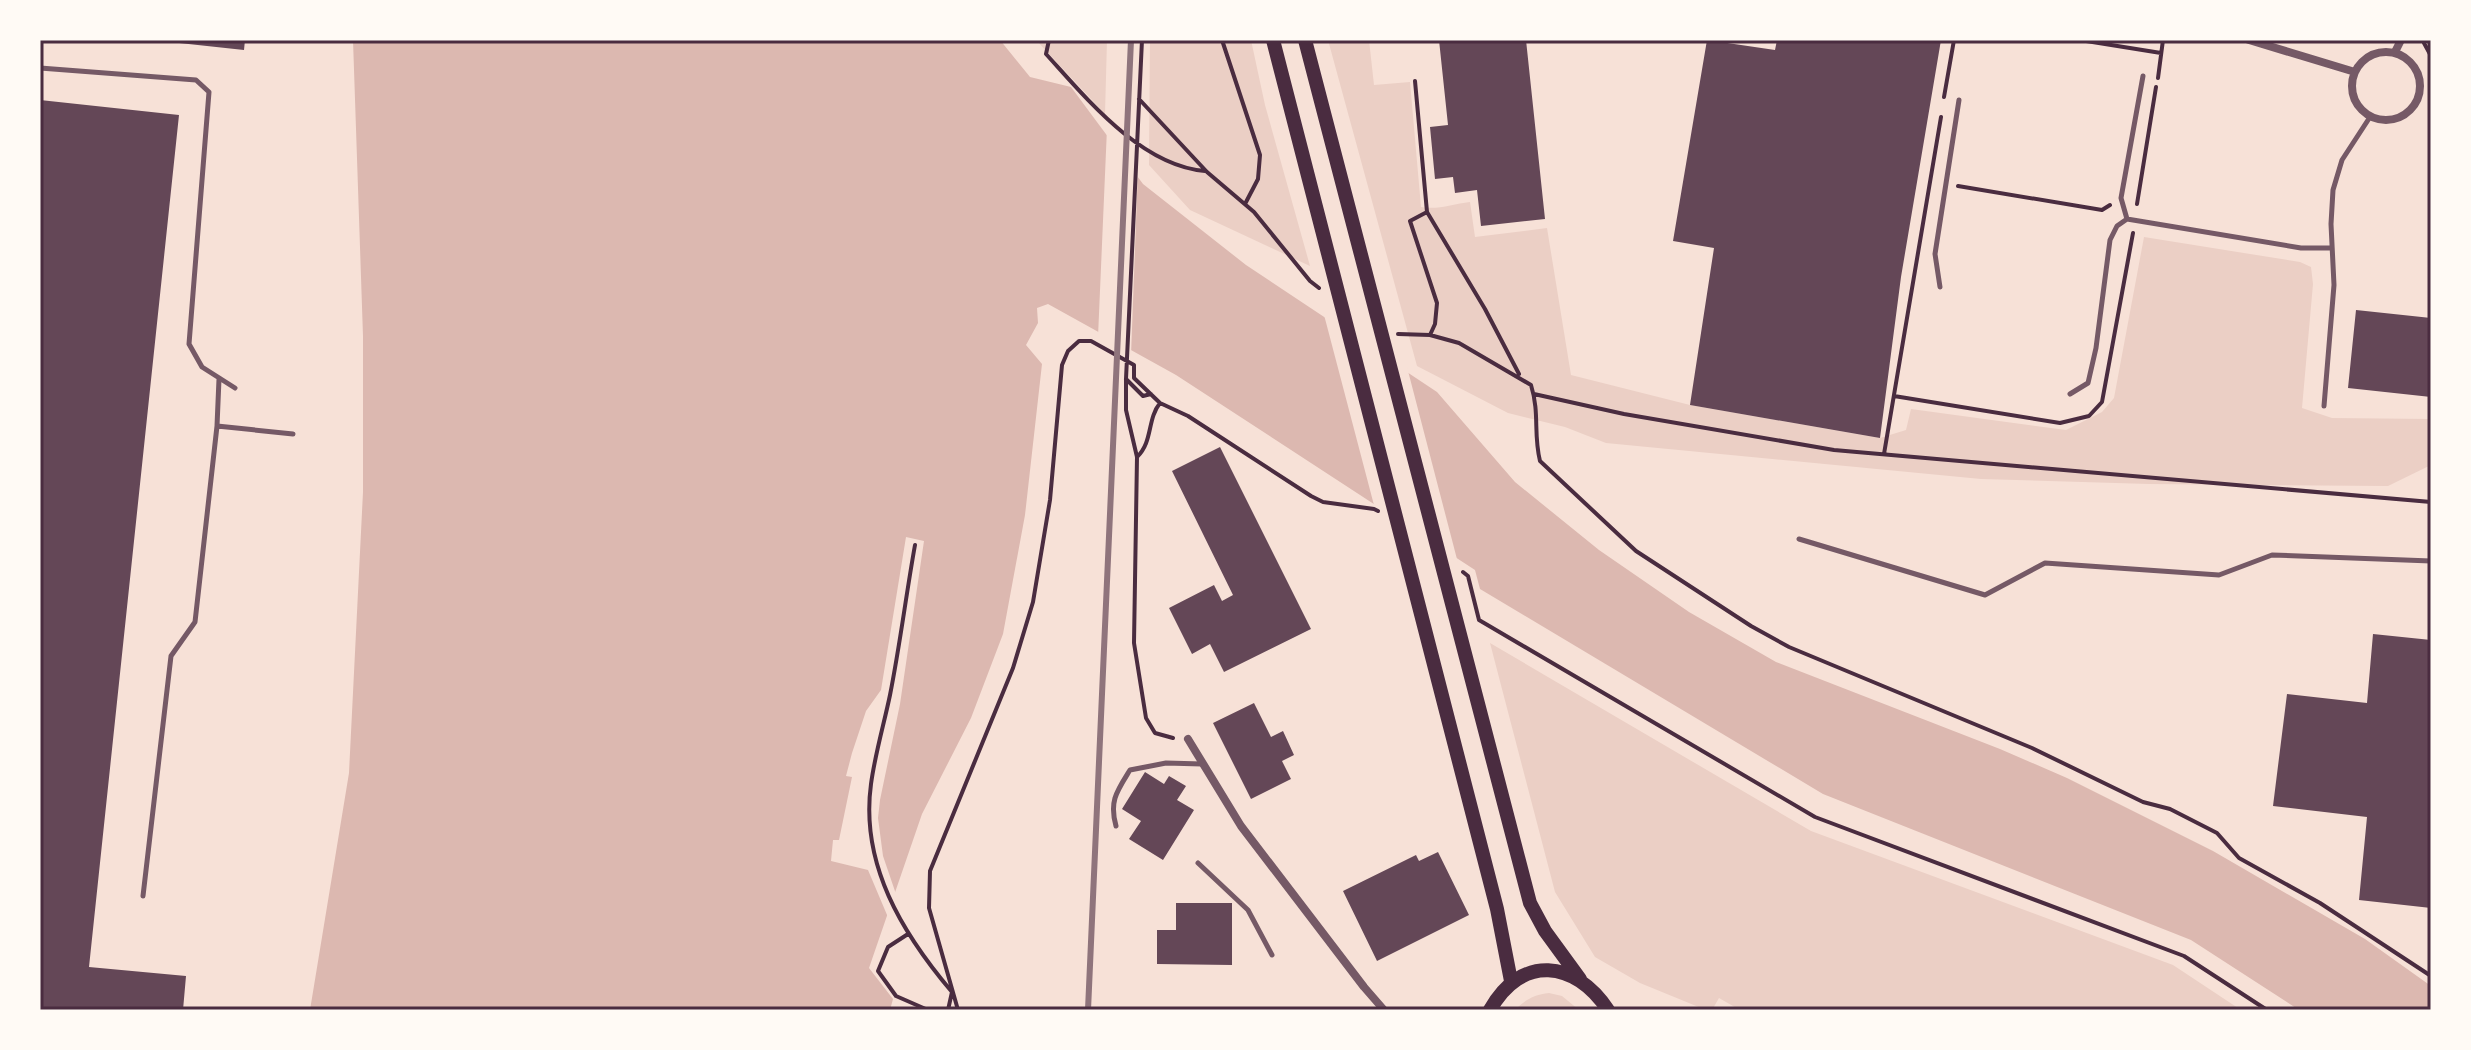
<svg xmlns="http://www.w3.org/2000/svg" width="2471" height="1050" viewBox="0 0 2471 1050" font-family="'Golos Text',sans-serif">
	<rect width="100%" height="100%" fill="#f7e1d7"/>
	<!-- green -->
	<path fill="#ebcfc5" d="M1036,40h71l-2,74z
		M1150,40h101l14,65 45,161 -120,-56 -41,-45z
		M1328,40h41l5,45 36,-3 11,125c17,3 32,-3 49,-5l5,35 72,-9 24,147 119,30 190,33 26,-8 5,-21 155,21 36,-18 12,-14 30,-161 156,25 11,5 2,17 -11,124 30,10 99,1v46l-43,21 -239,-2 -168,-5 -375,-36 -41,-16 -57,-14 -91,-47z
		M1490,643l321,188 362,134 68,45h-501l-21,-12 -7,12h-6l-66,-27 -45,-26 -40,-65z
		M1549,993l13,3 17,14h-64c11,-11 19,-15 34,-17z"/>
	<!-- water -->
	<path fill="#dcb8b0" d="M353,40h647l30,37 41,10 72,97 103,81 191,127 78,90 84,68 90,62 87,50 224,87 67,29 146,73 152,88 66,47v24h-132l-108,-70 -368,-146 -343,-205 -5,-19 -299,-195 -128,-71 -11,4 1,15 -12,22 16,19 -17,151 -22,119 -32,84 -49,96 -53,154 24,31 -3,11h-580l39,-237 14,-281v-156z"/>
	<!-- pier -->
	<path fill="#f7e1d7" d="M1107,128l31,42 -7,185 -33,-18z
		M1323,311l84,56 51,196 -83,-54z
		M906,537l18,4 -24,163 -20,96 -2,18 5,38 15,44 -8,22 -22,-52 -37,-9 2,-21h6l13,-63 -6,-1 6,-23 14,-42 15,-21z"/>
	<!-- building -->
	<path fill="#644757" d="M170,40h75l-1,10 -74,-8z
		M1439,40h87l19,179 -64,7 -4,-36 -22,3 -2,-16 -18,2 -5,-52 18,-2z
		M1707,40l68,10 2,-10h164l-40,237 -21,161 -190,-33 24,-157 -41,-7z
		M40,100l139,15 -90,852 97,9 -3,34h-143z
		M2356,310l75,8v79l-83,-9z
		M1220,447l91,182 -87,43 -14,-28 -18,10 -23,-46 45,-23 8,16 11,-6 -61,-124z
		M2373,634l58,6v268l-72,-8 8,-83 -94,-11 14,-112 80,9z
		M1254,703l17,34 12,-6 11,24 -12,6 9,18 -40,20 -38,-76z
		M1145,772l19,12 5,-8 17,10 -9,14 17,10 -31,50 -34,-21 12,-18 -19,-12z
		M1438,852l31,63 -92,46 -34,-70 73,-36 3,6z
		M1176,903h56v62l-75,-1v-34h19z"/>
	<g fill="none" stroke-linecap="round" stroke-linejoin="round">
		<!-- path -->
		<path stroke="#4a2c40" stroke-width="4" d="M1049,40l-3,14c40,44 95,112 159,117
			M1142,40l-16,339v31l11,47 -3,186 12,75 9,15 18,5
			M1222,40l38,115 -2,24 -13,25
			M2080,40l81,13
			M2426,40l-2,3 7,13
			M2158,78l5,-38
			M1415,81l12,131 58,97 34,65
			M1944,97l10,-57
			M1139,99l68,73 47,40 56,69 9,7
			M1958,186l144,24 8,-5
			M2137,204l19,-117
			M1427,212l-17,9 27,82 -2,21 -5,11
			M1398,334l32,1 29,8 72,42c9,29 2,48 9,76l96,90 115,75 38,21 243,101 111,54 27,7 47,24 22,25 81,45 111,73
			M1126,379l17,17 8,-2
			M1534,394l90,20 210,36 597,52
			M1894,396l166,27 29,-7 13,-14 31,-169
			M1884,454l57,-337
			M1137,457c16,-15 10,-38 23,-54
			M915,545c-9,50 -15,100 -25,150 -6,29 -15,59 -19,89 -11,80 31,149 81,208l-4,18
			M1463,572l5,4 11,44 336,197 369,139 83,54
			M908,934l-20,13 -10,24 18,25 32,14
			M958,1010l-29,-102 1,-37 83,-203 20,-66 17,-102 12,-135 6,-14 11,-10h12l43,24v13l26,25 28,13 123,80 12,6 51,7 4,2"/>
		<!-- service -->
		<path stroke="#755966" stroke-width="5" d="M40,68l156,12 13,12 -20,252 13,23 33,21
			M2127,219l-6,-21 22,-122
			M1940,287l-5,-33 24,-154
			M2070,394l18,-11 8,-35 14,-108 7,-14 10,-7 174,29h31
			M2324,406l10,-121 -3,-61 2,-34 9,-30 28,-43
			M217,426l76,8
			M1799,539l186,56 60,-32 174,12 53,-20 159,6
			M1116,826c-7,-25 1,-35 14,-56l36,-7 36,1
			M1198,863l50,47 24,45
			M143,896l28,-240 24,-34 22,-196 2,-47"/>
		<!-- minor -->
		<path stroke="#755966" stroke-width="8" d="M2249,40l106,32
			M2352 86a34 34 0 1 1 68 0a34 34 0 1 1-68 0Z
			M2395,52l6,-12
			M1188,739l53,87 123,161 20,23"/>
		<!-- primary -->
		<path stroke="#4a2c40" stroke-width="14" d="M1273,40l224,869 14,72
			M1305,40l225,863 15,28 35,48
			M1490,1010c31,-56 85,-50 118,0"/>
		<!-- rail -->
		<path stroke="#8f747c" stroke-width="6" d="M1088,1010l43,-970"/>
	</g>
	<!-- border -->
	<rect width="2471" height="1050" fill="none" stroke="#fffaf5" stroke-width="84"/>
	<rect x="42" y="42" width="2387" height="966" fill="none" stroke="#4a2c40" stroke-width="3"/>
</svg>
